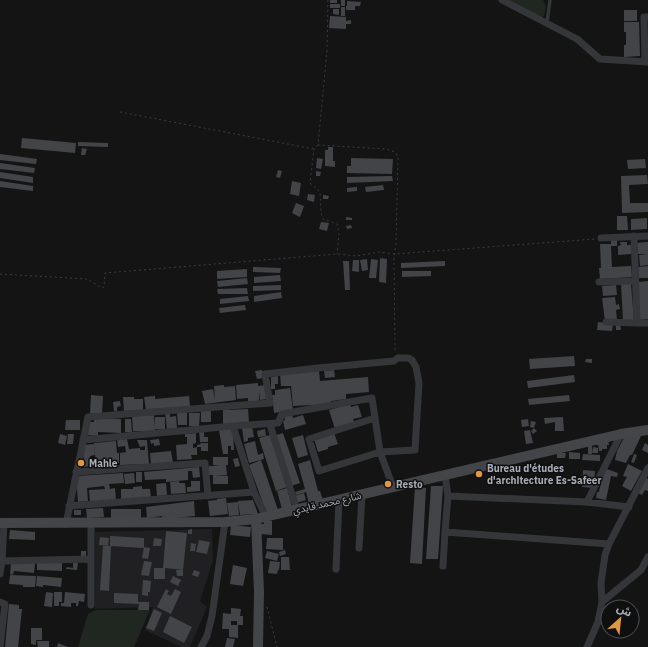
<svg xmlns="http://www.w3.org/2000/svg" width="648" height="647" viewBox="0 0 648 647" font-family="'IBM Plex Sans','Noto Sans Arabic',sans-serif">
	<rect width="100%" height="100%" fill="#141415"/>
	<!-- built -->
	<path fill="#202022" d="M212,529l1,31 -13,41 7,6 -17,40h-9l-36,-17 8,-23 -58,2v-77z"/>
	<!-- green -->
	<path fill="#202720" d="M509,0h34l3,6 -2,10 -3,1z
		M96,610h54l-16,37h-56l10,-33z"/>
	<!-- building -->
	<path fill="#434448" fill-rule="evenodd" d="M330,0h7v3h-7z
		M341,0h4v6h-4z
		M347,1l14,1 -1,4h-13z
		M330,4h10v4h-10z
		M346,6h9v4h-9z
		M341,7h4v9h-4z
		M333,9h6v6l-6,-1z
		M624,10h13v11h-13z
		M330,16l16,1v4l5,-1v4h-5v5l-17,-1z
		M624,22h15l1,34 -16,1v-12h2v-13h-2z
		M22,138l54,5 -1,10 -54,-5z
		M78,142l30,1v4l-30,-1z
		M328,147h5v14h2v6l-10,-1v-16h3z
		M82,148l5,1 -2,6h-4z
		M0,154l37,5 -1,5 -36,-4z
		M317,158l6,1 -2,10 -5,-1z
		M351,158l42,1 -1,15 -45,-1v-7h4z
		M645,159l1,9 -18,1 -1,-9z
		M0,163l35,5 -1,5 -34,-4z
		M278,170l4,1 -2,7 -4,-1z
		M316,171l5,1 -1,4h-4z
		M0,172l33,5v6l-33,-5z
		M647,175l1,9 -19,1 1,18h18v9l-26,1 -1,-37z
		M392,176l1,5 -46,2v-6z
		M0,181l33,5v5l-33,-4z
		M292,181l9,2 -2,13 -9,-2z
		M383,185l1,5 -18,2 -1,-5z
		M357,187v4l-10,1v-4z
		M308,194l7,1 -1,7 -7,-2z
		M323,195l6,1 -1,3h-5z
		M296,203l8,3 -4,11 -8,-4z
		M617,216h10l1,14h-11z
		M346,217l6,1v2h-6z
		M647,218v11l-16,1v-11z
		M321,222l8,1 -2,8 -8,-2z
		M351,225l1,3 -5,1 -1,-3z
		M611,240h6v6h-6l1,21 19,-1 1,11 -32,2 -1,-11h2l-1,-24h11z
		M620,242h7v3h4v9l-13,1v-9l3,-1z
		M646,242h2v12h-10l-1,-11 9,-1v6z
		M648,254v11l-8,1 -1,-11z
		M380,258l7,1 -1,24 -7,-1z
		M367,259l1,11 -6,1 -2,-11z
		M371,259l7,1 -2,18h-7z
		M353,260h6v12l-7,-1z
		M343,261h6l1,29h-5z
		M445,261v5l-44,2v-5z
		M648,266v12h-9l-1,-11z
		M253,267l28,1 -1,5 -27,-1z
		M247,269v8l-30,2v-8z
		M402,271h29v5l-29,1z
		M280,275l1,6 -27,2v-6z
		M247,278l1,6 -30,3 -1,-6z
		M648,281v38l-8,1 -2,-38z
		M621,284h10l3,36 -11,1z
		M281,285v5l-28,1v-5z
		M616,285l1,10 -14,1 -1,-10z
		M247,288l1,6h-30l-1,-5z
		M281,292l1,6 -28,4v-6z
		M248,296l1,5 -29,3v-5z
		M615,297l1,8 3,-1 1,5 -4,1 1,10 -12,1 -3,-23z
		M245,305l1,5 -26,3 -1,-5z
		M598,322l15,2 -1,7 -15,-1z
		M620,324l1,6h-5v-5z
		M574,356l1,10 -45,3 -1,-10z
		M586,359h6v4l-7,-1z
		M262,370l1,8 -6,1 -2,-8z
		M334,370l1,7 -10,1 -1,-7z
		M319,371l1,10 48,-4 1,15 -23,2v5l-15,2v3l-38,2 -2,-20h-10l-1,-12z
		M574,375l1,7 -47,6 -1,-7z
		M278,376v8h-3v5h-4v-12z
		M258,383v3l7,-1 2,14 -7,1 -1,-9v10h-11v-3l-11,1 -1,-14z
		M224,385v2l11,-1 1,14 -31,4 -3,-13 11,-2 2,11 -1,-14z
		M290,388l3,22 -19,3 -2,-18h3v-5z
		M91,395l12,1 -1,18 -12,-1z
		M569,395l1,6 -41,4 -1,-6z
		M155,396v3l34,-3 1,10 -44,4 -2,-13z
		M123,397h11v2h9v11l-19,1z
		M120,401l1,5 -4,1v4h-3l-1,-9z
		M350,404l1,3 7,-2 4,12 -9,2 2,4 -20,6 -6,-19z
		M229,408v2l19,-1 1,13 -26,2v-15z
		M201,410l10,1v11h-10z
		M165,412h5v5l6,-1 1,12 -10,1z
		M177,413h10v12h-9z
		M189,413h11l-1,13h-10z
		M292,414l1,4 10,-3 3,9 -21,6 -2,-9 2,-1 -1,-4z
		M154,415l1,12v-10h10v12h-10v2h-22l-1,-15z
		M563,417l1,14h-9v-9l-10,2 -1,-6z
		M94,418l27,1v14l-23,-1v4l-12,-1 1,-10 3,1v-4h4z
		M125,419h6l1,13h-7z
		M528,419l1,7 -7,1 -1,-7z
		M66,420h14v10h-15z
		M531,421l5,1 -2,6 3,3 -4,3 -2,-3 3,-3 -4,-1z
		M252,427l2,10 -6,1v3l-4,1 -2,-14z
		M265,429l1,7 -8,1 -1,-6z
		M199,430h7v2h-2v5h4v5h-8z
		M219,430h14l1,20h-3v-4h-3v8h-5z
		M530,430l3,13 -7,1 -2,-13z
		M196,433v10l-3,1v4l4,-1v8h-6l1,4 -15,1 -1,-15 11,-1v-7h-2v-3z
		M283,433l17,50 -9,3 -15,-51z
		M334,433l4,11 -10,3v2l-10,3 -4,-13z
		M60,434l7,2 -2,9 -7,-2z
		M68,434h6l-1,10h-6z
		M626,434l15,2 -9,19h-2l-4,8 -11,-3 2,-9z
		M270,435l17,52 -11,4 -17,-53z
		M303,435l5,20 -10,3 -6,-20z
		M117,439h10l2,10 11,-1v2h5v-4l-5,1 -3,-7h10l2,24 -29,1v-12l6,-1 -1,-6 -7,1z
		M159,439l1,6 -6,1v-3l-3,1 -1,-4z
		M608,440l1,5h-2v4h-5v2h-3l-1,-7v1h-4z
		M116,441l1,12h2v10l-23,1 -2,-21z
		M255,441l3,14 5,-2 1,6 -15,4 -5,-19z
		M200,443h8v8h-7v-4h-4v-2l4,-1z
		M645,443l3,2v8l-6,-3z
		M94,444l1,11 -5,1v3h5v6l-11,2 -1,-22z
		M588,446h4v8h-4z
		M593,447l5,1v5h-6z
		M171,451l2,11 -22,2 -1,-11z
		M569,452l11,1v6h-11z
		M557,453h9l-1,5h-8z
		M583,454l17,1v6l-18,-1z
		M634,454l3,1 -3,8 -3,-1z
		M213,457h15v8h-2l1,10h-12l13,1v8h-15v-9h-4v-9h11l-7,-1z
		M238,458l2,8 -5,1 -2,-8z
		M261,460l17,50 -11,4 -18,-49z
		M310,460l8,31h2l3,9 -14,4 -3,-12 -10,3 -1,-3 10,-3 -7,-25z
		M628,464l14,7 -11,20 -9,-5 5,-9 -4,-1z
		M199,467l1,10 -7,1 -1,-7h-4v9l-22,2v-3l-21,1 -1,-8z
		M604,468l14,5 -1,4 -6,-1 -5,24 -10,-2 1,-6h2z
		M583,470l12,1 -1,17 -12,-1z
		M136,472h6v10h-6z
		M123,473l1,10 -15,1 1,5 5,-1 1,12 -26,2 -1,-12 16,-1 -1,-3 -17,2 1,13 -10,1 -2,-26z
		M134,473l1,10 -10,1 -1,-10z
		M646,478l2,1v12l-3,-1 -3,5 -4,-2z
		M179,481v2h6l1,10 -15,1 -1,-12z
		M191,481h9v10l-13,1v-5h4z
		M166,483l1,12 -10,1 -1,-12z
		M142,486v3h8l1,9 -30,1v-10h12v-2z
		M431,486h12l-5,73h-12z
		M415,487l11,1 -4,76 -12,-1z
		M287,488l5,19 -10,2 -5,-18z
		M304,493l2,7 -10,3 -2,-7z
		M226,498l2,16 -18,2 -2,-15 9,-1v-1z
		M253,500l5,14 -18,1 -2,-14z
		M194,501l1,15 -33,3v-3l-15,2 -1,-11z
		M238,502l1,13 -10,1 -2,-13z
		M103,508l1,9 -17,1 -1,-9z
		M111,509h30v9h-30z
		M74,510h7v5h-7z
		M264,521h8v14l-12,-1 1,-10h3z
		M231,525l20,2 -1,10 -20,-2z
		M192,529v5h-4v-4z
		M10,530l25,2v8l-26,-1z
		M166,531l21,2 -4,37 -18,-2v11h-11v-11h9z
		M110,536l34,2v10l-34,-2z
		M100,537l9,1 -1,8 -9,-1z
		M154,538l8,1 -1,7h-8z
		M267,538h16v12l-17,-1z
		M199,540l11,2 -3,12 -11,-2z
		M191,543l5,1 -1,7h-5z
		M103,546h8l-2,45 -9,-1z
		M144,547l6,1 -2,11 -6,-1z
		M285,550l1,4 -6,2 -1,-4z
		M81,551h5v6h-5z
		M267,551l12,3 -2,7 -12,-3z
		M281,557h8l1,13h-9z
		M37,561l25,2v8l-25,-1z
		M144,561l8,1 -3,14 -8,-1z
		M270,561l10,1 -1,8h-1l-1,4 -9,-1z
		M26,562l9,1 -1,10 -20,-2 -1,4 -3,-1 1,-11 14,1z
		M73,563h5l-1,7 -11,-1 1,-2 6,1z
		M233,565l14,3 -4,18 -13,-2z
		M176,570h7v6h-6z
		M194,570l6,2 -2,5 -6,-2z
		M10,575l26,1 -1,11h-12v-2l-14,-1z
		M37,576l25,2 -1,9 -18,-2v2l-7,-1z
		M173,576l8,4 -3,6 -8,-4z
		M143,580l8,1 -1,11h-2v4l-6,-1z
		M166,589l3,2 -2,3 4,2 4,-7 6,3 -10,22 -14,-7z
		M46,592l7,1 -1,14 -8,-1z
		M62,592v10h-3v4h-5v-14z
		M65,592l20,2 -1,8 -5,-1 -1,5h-2v-3h-5v4l-10,-1v-3h3z
		M114,593l24,1v8h11v8h-11l1,-6 -25,-1z
		M9,604l10,1v4h3l-4,38h-13z
		M231,608l10,1 -1,7h3v9h-5v13l-9,-1v-8h-7l1,-16 8,1zM231,621h6v4h-6z
		M154,609l8,4 -8,18 -8,-3z
		M170,616l22,11 -8,16 -21,-11z
		M31,628h11v12h-6v5l-5,-1z
		M227,638l8,1 -2,8h-8z
		M37,641h12v6h-11z
		M58,643l10,4h-11z"/>
	<g fill="none" stroke-linecap="round" stroke-linejoin="round">
		<!-- path -->
		<path stroke="#3b3d41" stroke-width="1" stroke-dasharray="2 3" stroke-linecap="butt" d="M328,0l-1,51 -9,94 68,4 9,3 3,5 -2,86 -2,14 1,94
			M120,112l194,37
			M318,145l-4,4 -4,34 10,9 1,21 2,6 14,5 2,9 -2,21
			M0,274l87,5 15,9 2,-1 1,-14 232,-19 20,2 22,-4 16,2 200,-15
			M267,607l10,40"/>
		<!-- lane -->
		<path stroke="#35363a" stroke-width="3.5" d="M547,23l3,-23"/>
		<!-- street -->
		<path stroke="#35363a" stroke-width="7" d="M502,0l75,39 23,20 48,3
			M645,62l-1,-45h4
			M634,236l3,87h11
			M601,238l47,-2
			M599,282l36,-1
			M606,322l31,1
			M272,424l-1,4 26,82
			M233,426l21,66 12,25
			M83,440l150,-14 45,-3 4,-9 90,-16 3,20 -66,21 10,32 61,-19 13,35
			M76,472l129,-9 3,33
			M445,475l3,21 -3,36 164,12
			M448,496l139,6 42,5
			M587,502l34,-68
			M69,506l185,-14
			M91,523v82
			M66,524l22,-107 182,-14 -5,-29 53,-6 76,-7 4,-3h10l4,2 4,7 3,16 -4,67 -35,2 -5,-34
			M359,548l3,-53
			M2,561l89,-2
			M443,566l2,-34
			M336,569l3,-69
			M0,574l2,-13 2,-38
			M0,602l5,2 -5,43
			M602,602l39,-32 7,-13
			M201,647l6,-11 5,-20 13,-94
			M587,647l11,-25 4,-20 -1,-19 4,-28 4,-11 39,-76"/>
		<!-- secondary -->
		<path stroke="#434549" stroke-width="10" d="M256,519l3,73 -1,55
			M0,523l225,-1 31,-3 365,-85 27,-4"/>
	</g>
	<!-- markers -->
	<g fill="#df9742" stroke="#0f0f10" stroke-width="1.5">
		<circle cx="81" cy="463" r="4"/>
		<circle cx="479" cy="474" r="4"/>
		<circle cx="388" cy="484" r="4"/>
	</g>
	<g text-anchor="middle" dominant-baseline="central" stroke-width="3" stroke-linejoin="round" paint-order="stroke">
		<!-- poi labels -->
		<g font-size="10" font-weight="bold" fill="#a7acb4" stroke="#0f0f10" text-anchor="start">
			<text x="89" y="463">Mahle</text>
			<text x="487" y="468">Bureau d'études<tspan x="487" dy="12">d'architecture Es-Safeer</tspan></text>
			<text x="396" y="484">Resto</text>
		</g>
		<!-- street labels -->
		<g font-size="10" fill="#a7acb4" stroke="#0f0f10">
			<text transform="translate(327 503) rotate(-13)">شارع محمد قايدي</text>
		</g>
	</g>
	<!-- north arrow -->
	<g transform="translate(620 619) rotate(27)"><circle r="19" fill="#0f0f10" stroke="#4c4e52"/>
	<path d="M0-3L7 15L0 10L-7 15Z" fill="#df9742"/>
	<text y="-6" font-size="11" font-weight="bold" text-anchor="middle" fill="#a7acb4">ش</text>
	</g>
</svg>
